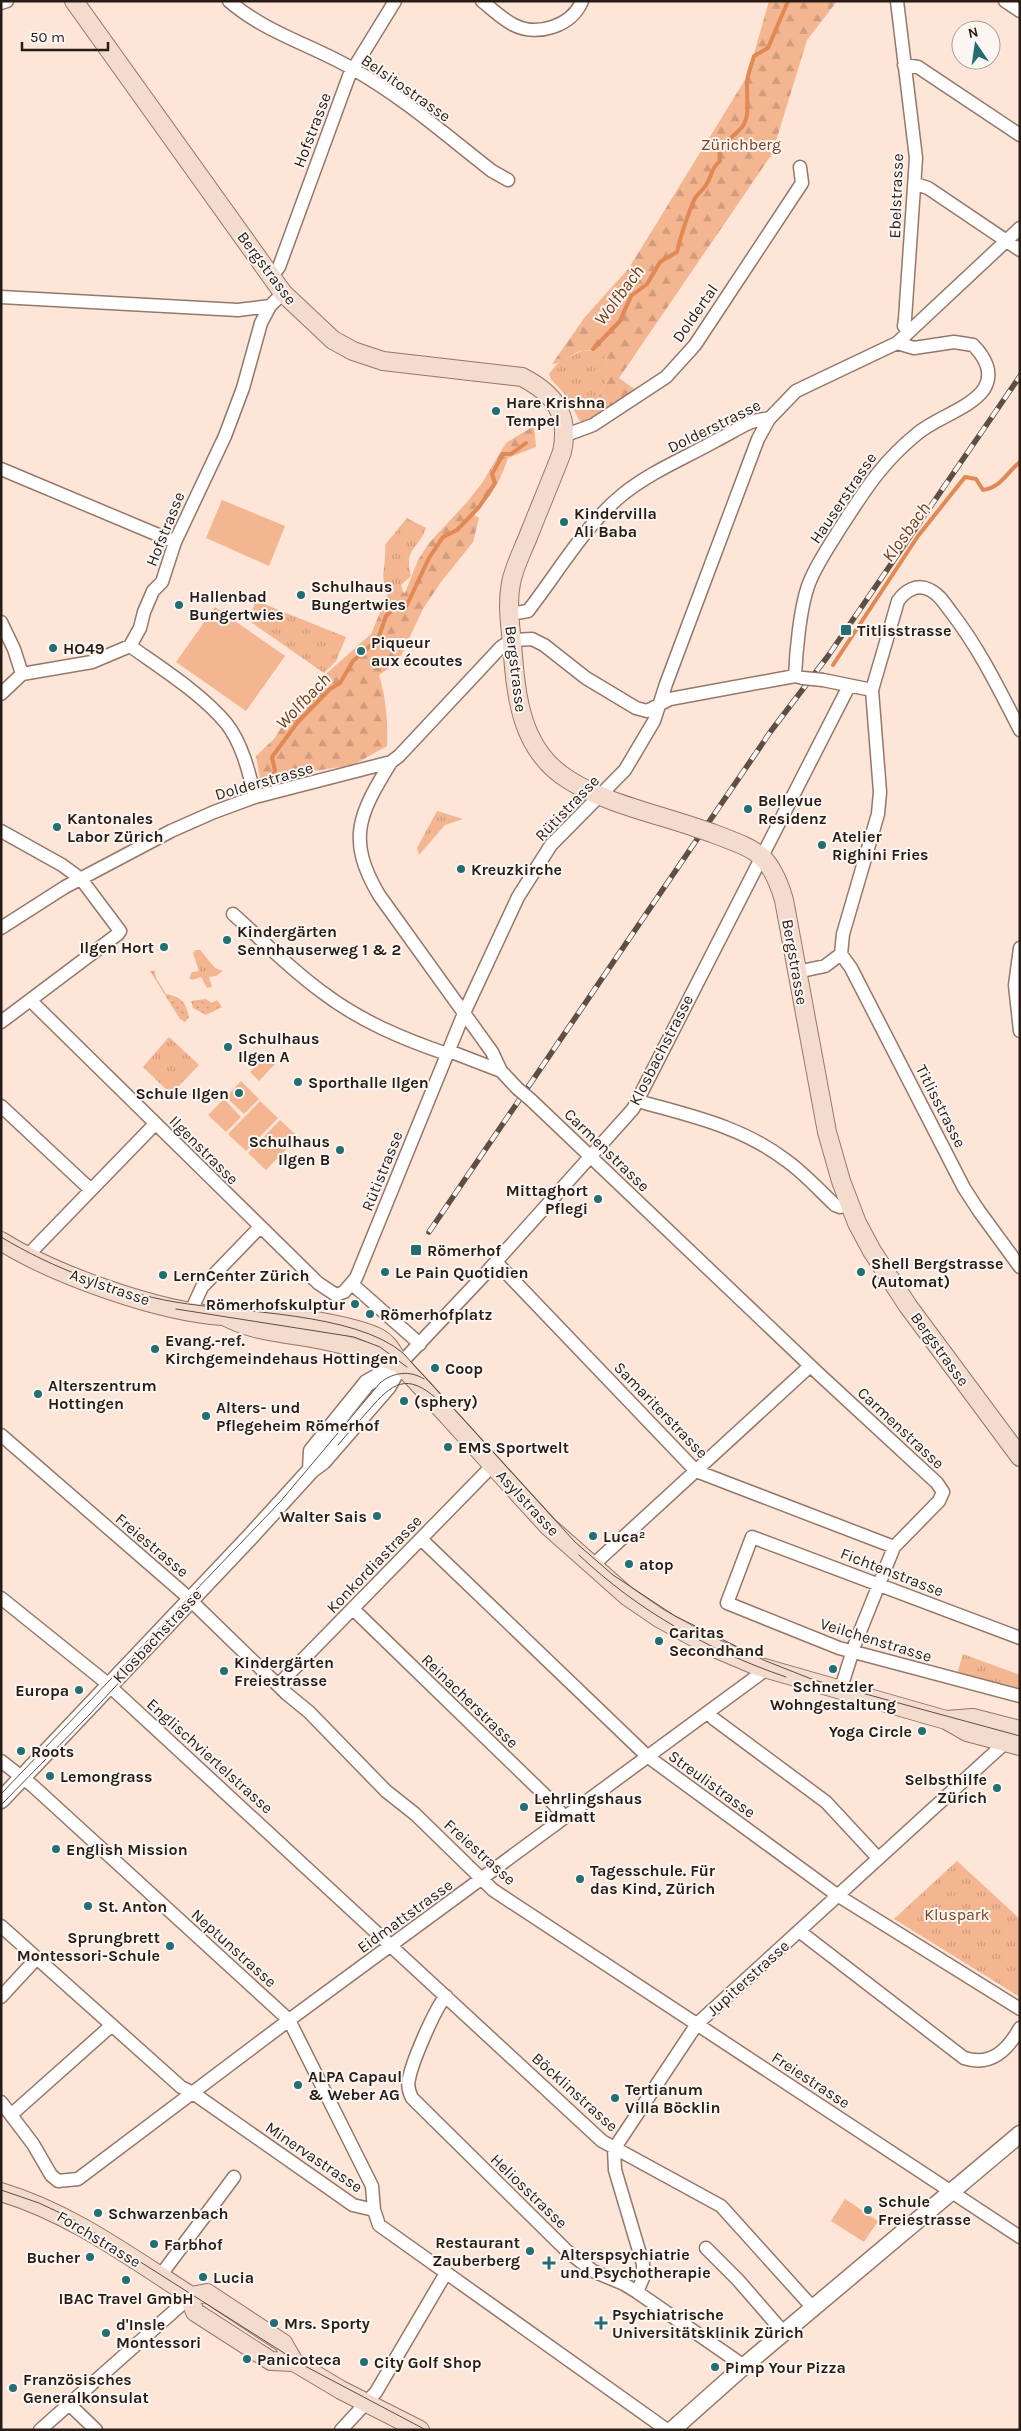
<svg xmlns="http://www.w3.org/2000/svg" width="1021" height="2431" viewBox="0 0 1021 2431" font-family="Karla,sans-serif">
	<defs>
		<pattern id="grass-tufts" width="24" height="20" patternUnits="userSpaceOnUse" patternTransform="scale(1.25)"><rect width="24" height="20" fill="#f4b591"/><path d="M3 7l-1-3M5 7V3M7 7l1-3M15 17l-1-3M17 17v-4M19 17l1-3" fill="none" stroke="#d19b7c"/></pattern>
		<pattern id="forest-firs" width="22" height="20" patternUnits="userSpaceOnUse" patternTransform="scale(1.25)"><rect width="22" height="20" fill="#f4b591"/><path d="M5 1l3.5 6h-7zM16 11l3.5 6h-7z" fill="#d19b7c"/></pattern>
		<pattern id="garden-dots" width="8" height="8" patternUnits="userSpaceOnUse" patternTransform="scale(1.25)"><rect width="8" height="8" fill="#f4b591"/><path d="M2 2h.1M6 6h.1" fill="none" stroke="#d19b7c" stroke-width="1.8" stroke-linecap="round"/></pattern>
	</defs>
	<rect width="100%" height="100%" fill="#fde5d7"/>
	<!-- grass -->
	<path fill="url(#grass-tufts)" d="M583,350l13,1 9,6c8,28 -9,43 -26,63l-11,-22 -17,-19 -2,-5 8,-10z
		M407,518l19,10c-9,24 -22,19 -15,48l-10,9 4,12 -9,7c-21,-26 -9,-31 -11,-59z
		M256,601l90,36 -10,24 -12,12 -76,-53z
		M437,811l26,8 -18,6 -26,30 -2,-7z
		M196,950h4l15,18 8,3 -7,5 -7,1 3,10 -5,1 -6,-11 -9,3 -3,-2 3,-6 7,-1 -6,-18z
		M169,1037l30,28 -28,29 -28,-27z
		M963,1654l57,21v15l-63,-16z
		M957,1861l63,58v78l-126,-78z"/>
	<!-- forest -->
	<path fill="url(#forest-firs)" d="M769,1h68l-30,39 -35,114 -153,224 18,13 -51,32 -7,-3c17,-20 34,-35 26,-63 -30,-19 -32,7 -53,7l33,-47 44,-49 119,-193z
		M534,426l2,21 -28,11c-6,19 -19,45 -36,56l7,4 -6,24 -32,40 -18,27 -25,53 -19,13c7,24 9,45 8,71l-34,19 -46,7 -13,7 -29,8 -4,-3 -5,-28 18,-17 13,-20 40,-46 44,-39 20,-47 14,6 13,-33 11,-17 39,-42 14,-18 24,-40z"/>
	<!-- garden -->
	<path fill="url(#garden-dots)" d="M150,971h5l1,7 10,16c15,3 20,8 23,23l-4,5 -5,-3z
		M206,999l6,4 5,-3 5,7 -16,8 -13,-7 -2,-7z"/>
	<!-- pitch -->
	<path fill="#f4b591" d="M222,500l63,26 -16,40 -63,-28z
		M215,607l70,49 -39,55 -70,-49z
		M267,1055l8,9 -16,17 -9,-9z
		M241,1081l18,18 -15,15 -18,-17z
		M224,1099l17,18 -15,15 -18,-17z
		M260,1101l18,17 -32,33 -18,-17z
		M280,1120l18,17 -32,33 -18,-17z
		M845,2199l33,22 -14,21 -33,-21z"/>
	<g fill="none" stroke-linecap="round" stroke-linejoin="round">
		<!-- stream -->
		<path stroke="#e18955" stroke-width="4" d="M593,349l27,-28 11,-25 16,-12 13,-22 17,-10c4,-18 10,-35 17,-52 3,-6 9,-10 12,-15 6,-9 5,-17 14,-24l-1,-14c34,-25 28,-25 28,-64 0,-8 5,-19 7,-27l14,-8 20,-47
			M833,665l85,-129 47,-59 11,2 7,11c19,-3 23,-17 37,-28
			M264,780l8,-4 3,-5 -3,-14 25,-34 33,-34 10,-6 13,-22 25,-22 8,-23 7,-7h12l24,-51 14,-21 14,-7 22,-23 16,-24 -3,-9 11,-20h8l15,-11"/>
		<!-- minor casing -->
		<g stroke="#947869" stroke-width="15">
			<path id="minor" d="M229,1c37,32 83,44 124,68 50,28 94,67 139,102l16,9
				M482,1c10,8 20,18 32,24 23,12 58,1 68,-24
				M897,1l19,157 -11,161 -1,7 4,6
				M1005,1l15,10
				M1,3l6,-2
				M904,65l14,2 102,68
				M916,184l12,4 92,62
				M271,277l8,-10 70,-191 46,-75
				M1,297l237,13 32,-4
				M566,435l27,-10 73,-48 29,-32 107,-162 -2,-16
				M1,469l174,73
				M510,614l18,-3c29,-37 57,-86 94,-116 28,-23 63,-37 95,-55 15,-7 36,-23 52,-21
				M1,622l13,27 8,25
				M130,646c31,22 72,48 96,77 16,20 23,49 29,74
				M795,676c1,-24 5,-67 13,-90 7,-20 20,-38 31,-56 26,-40 42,-67 79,-97 18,-15 53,-25 66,-44 10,-16 1,-32 -11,-44l-19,-3 -40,6 -17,-5
				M823,680l49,10
				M1,694l21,-20 70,-12 38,-16 10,-18 4,-16 9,-21 9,-9 13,-40 50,-106 18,-48 18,-65 9,-17 13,-13
				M1020,730c-21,-41 -41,-82 -69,-118 -6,-8 -12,-18 -21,-22 -13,-7 -25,1 -32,11l-26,89 8,102 -2,22 -35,120 -2,20 10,14 113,220 15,23 41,56
				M391,762c-32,52 -45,77 -12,133l113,157 9,19 17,18
				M1,831l61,34 19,14 39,52 -2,3 -117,88
				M233,914c29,26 57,55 89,78 38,29 81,47 125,62
				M1,928l64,-41 106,-56 43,-19 41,-15 136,-35 8,-6 102,-109 11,-7 20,-1 12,6 42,33 50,30 11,3 23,-12 125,-23 8,2
				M1020,948l-5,37 5,46
				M797,972l28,-6 16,-12
				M30,1000l288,283 18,12 8,-3 12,-14 108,-265 54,-116 33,-52 74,-75 29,-49 12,-37 92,-245 11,-20 27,-28 101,-48 123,-115
				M449,1051l52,20
				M638,1099l7,4c51,14 99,25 142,58 18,13 32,29 48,44l5,2 10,-3
				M531,1100l289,275 117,108 6,9 -4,9 -45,46 -39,97 -15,47
				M1,1106l90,84
				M28,1255l127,-131
				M496,1262l200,209 198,76
				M352,1284l68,60
				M191,1311l11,-24 58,-60
				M400,1364l85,-90 148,-165 216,-423
				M1,1435l181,157 105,102 22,18 77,79 29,23 78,76 527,347
				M421,1539l226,217 190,139 183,114
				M592,1566l218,-200
				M1,1598l102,82 499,461 119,65 92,102
				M353,1609l200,194 11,14
				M1020,1638l-268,-101 -25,66 112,45 181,48
				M278,1685l214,-219
				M708,1712l6,7 112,83 52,56
				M1,1761l32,25 256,234 83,166 2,24 5,15 288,205
				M1,1926l180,161 12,6 160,112 21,5
				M799,1931l165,127c28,9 44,-9 56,-30
				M446,1996c-11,12 -34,66 -37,83 -2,7 0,13 3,19l155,153 26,20 31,13 13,8 107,74
				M1,1997l36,-39
				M1,2102l32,42 18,31 7,6 20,-2 211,-159 479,-352
				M12,2114l100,-89
				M706,2248l32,32 46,53
				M160,2276l74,-99
				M637,2292l6,-14v-14l-28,-94 -1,-21 83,-125 309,-282
				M69,2404l27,26
				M40,2430l151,-134
				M341,2430l35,-38 70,-119"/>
		</g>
		<!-- tertiary casing -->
		<g stroke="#947869" stroke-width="19">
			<path id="tertiary" d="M311,1470l1,-19 55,-68 33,-19
				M1,1800l249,-263 61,-67 12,-9 65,-75 12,-22
				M672,2430l72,-64 276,-232"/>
		</g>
		<!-- secondary casing -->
		<g stroke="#947869" stroke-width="20">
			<path id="secondary" d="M74,1l209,292 50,47 20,11 30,10 139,16c33,17 48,38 40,75 -11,29 -23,57 -34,85 -6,15 -14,30 -17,46 -4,20 -1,41 1,60 4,53 8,107 57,137 36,23 88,34 128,48
				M712,833c44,17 58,19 72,67l43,232 14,49 16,42 15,28 36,55 112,151
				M1,1241c54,34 158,71 222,75 11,1 23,-2 34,-2 29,1 97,11 122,24 11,6 14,17 22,26 4,6 10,12 15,17l132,145 79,70 32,22 51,28 47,20 189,54 21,12 53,14
				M224,1316c32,17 64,17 98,24 27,5 53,14 78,24
				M946,1720l27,-2 47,12
				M1,2192c70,21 129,65 190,104l16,-3 76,50 11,19
				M191,2296v6l4,10 76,49 23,1 47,28 79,40"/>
		</g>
		<!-- minor -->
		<use href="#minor" stroke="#fff" stroke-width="12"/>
		<!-- tertiary -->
		<use href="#tertiary" stroke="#fff" stroke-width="16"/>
		<!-- secondary -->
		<use href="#secondary" stroke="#f3dbcd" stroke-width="18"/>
		<!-- tram -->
		<path stroke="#5d4e46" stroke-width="1" d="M1,1237c53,32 113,54 174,65 64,11 179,10 228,51l172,189 38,33 62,41 91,45 48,19 206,56
			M176,1309l178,28 26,10 27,20
			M338,1445c10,-12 21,-24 31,-35 23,-27 38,-38 68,-11
			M579,1555c59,56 131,96 207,122
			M1,1794l279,-292 100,-119c13,-11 30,-13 44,-4
			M1,1805l88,-90 49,-53
			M1,2190l38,13 32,15 232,147 123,65"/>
		<!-- rail casing -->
		<g stroke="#5d4e46" stroke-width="5.5">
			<path id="rail" d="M429,1232l342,-501 57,-75 192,-280"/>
		</g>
		<!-- rail -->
		<use href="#rail" stroke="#fcf6f3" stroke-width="4" stroke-dasharray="11" stroke-linecap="butt"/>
		<!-- minor-bridge casing -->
		<g stroke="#947869" stroke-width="15" stroke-linecap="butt">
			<path id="minor-bridge" d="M803,678l20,2
				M518,1089l13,11"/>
		</g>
		<!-- secondary-bridge casing -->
		<g stroke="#947869" stroke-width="20" stroke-linecap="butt">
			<path id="secondary-bridge" d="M697,828l15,5"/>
		</g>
		<!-- minor-bridge -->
		<use href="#minor-bridge" stroke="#fff" stroke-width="12"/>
		<!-- secondary-bridge -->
		<use href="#secondary-bridge" stroke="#f3dbcd" stroke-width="18"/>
	</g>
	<!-- markers -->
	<g fill="#226e72" stroke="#fcf6f3" stroke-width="2">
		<circle cx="496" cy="411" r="5"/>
		<circle cx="564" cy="522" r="5"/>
		<circle cx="301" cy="595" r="5"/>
		<circle cx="179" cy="605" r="5"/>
		<rect x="840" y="624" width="12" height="12" rx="2.5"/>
		<circle cx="53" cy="648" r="5"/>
		<circle cx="361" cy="651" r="5"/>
		<circle cx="748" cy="809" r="5"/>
		<circle cx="57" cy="827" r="5"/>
		<circle cx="822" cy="845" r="5"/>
		<circle cx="461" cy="869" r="5"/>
		<circle cx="227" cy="940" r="5"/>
		<circle cx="164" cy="947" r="5"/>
		<circle cx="228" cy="1047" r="5"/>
		<circle cx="298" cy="1082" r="5"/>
		<circle cx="239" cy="1093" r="5"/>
		<circle cx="340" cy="1150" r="5"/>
		<circle cx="598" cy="1199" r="5"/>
		<rect x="410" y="1244" width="12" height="12" rx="2.5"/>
		<circle cx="385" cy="1272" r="5"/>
		<circle cx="861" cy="1272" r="5"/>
		<circle cx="163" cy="1275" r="5"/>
		<circle cx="355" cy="1304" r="5"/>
		<circle cx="370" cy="1314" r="5"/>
		<circle cx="155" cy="1349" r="5"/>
		<circle cx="435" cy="1368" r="5"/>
		<circle cx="38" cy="1394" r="5"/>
		<circle cx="404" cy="1401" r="5"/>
		<circle cx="206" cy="1416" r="5"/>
		<circle cx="448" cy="1447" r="5"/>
		<circle cx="377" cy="1516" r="5"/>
		<circle cx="593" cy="1536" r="5"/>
		<circle cx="629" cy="1564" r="5"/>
		<circle cx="659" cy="1641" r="5"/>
		<circle cx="833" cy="1669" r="5"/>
		<circle cx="224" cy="1671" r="5"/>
		<circle cx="79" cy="1690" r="5"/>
		<circle cx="922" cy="1731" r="5"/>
		<circle cx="21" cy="1751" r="5"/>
		<circle cx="50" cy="1776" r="5"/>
		<circle cx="997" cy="1788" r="5"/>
		<circle cx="524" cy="1807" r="5"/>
		<circle cx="56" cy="1849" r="5"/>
		<circle cx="580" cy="1879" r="5"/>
		<circle cx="88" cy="1906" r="5"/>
		<circle cx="170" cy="1946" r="5"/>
		<circle cx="298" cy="2085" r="5"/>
		<circle cx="615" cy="2098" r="5"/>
		<circle cx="868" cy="2210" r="5"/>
		<circle cx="98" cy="2213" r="5"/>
		<circle cx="154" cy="2244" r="5"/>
		<circle cx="530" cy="2251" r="5"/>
		<circle cx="90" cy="2257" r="5"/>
		<path d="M546.5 2255.5h5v5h5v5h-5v5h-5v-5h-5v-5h5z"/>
		<circle cx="203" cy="2277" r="5"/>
		<circle cx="126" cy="2280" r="5"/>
		<circle cx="274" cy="2323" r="5"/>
		<path d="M598.5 2315.5h5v5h5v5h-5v5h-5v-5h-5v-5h5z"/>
		<circle cx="106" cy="2333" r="5"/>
		<circle cx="247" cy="2359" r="5"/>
		<circle cx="364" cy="2362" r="5"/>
		<circle cx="715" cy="2367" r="5"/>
		<circle cx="13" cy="2388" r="5"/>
	</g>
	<g text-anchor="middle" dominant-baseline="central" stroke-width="4" stroke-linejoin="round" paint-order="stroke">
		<!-- street labels -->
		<g font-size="16" fill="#271c16" stroke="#fcf6f3">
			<text transform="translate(406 88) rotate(35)">Belsitostrasse</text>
			<text transform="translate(312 130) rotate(-69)">Hofstrasse</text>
			<text transform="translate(896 196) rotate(-88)">Ebelstrasse</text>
			<text transform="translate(267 268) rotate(53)">Bergstrasse</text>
			<text transform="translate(695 313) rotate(-55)">Doldertal</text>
			<text transform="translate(714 426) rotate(-26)">Dolderstrasse</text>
			<text transform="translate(843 498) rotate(-56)">Hauserstrasse</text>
			<text transform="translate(165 529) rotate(-68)">Hofstrasse</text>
			<text transform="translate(516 669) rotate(83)">Bergstrasse</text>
			<text transform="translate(264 781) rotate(-16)">Dolderstrasse</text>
			<text transform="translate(567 808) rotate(-46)">Rütistrasse</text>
			<text transform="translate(795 962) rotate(80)">Bergstrasse</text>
			<text transform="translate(661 1050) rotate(-63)">Klosbachstrasse</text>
			<text transform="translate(941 1106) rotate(63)">Titlisstrasse</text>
			<text transform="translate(204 1150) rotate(45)">Ilgenstrasse</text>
			<text transform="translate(607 1150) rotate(44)">Carmenstrasse</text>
			<text transform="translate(382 1171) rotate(-68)">Rütistrasse</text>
			<text transform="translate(110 1287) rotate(19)">Asylstrasse</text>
			<text transform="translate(940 1349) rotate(54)">Bergstrasse</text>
			<text transform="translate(661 1410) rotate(46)">Samariterstrasse</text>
			<text transform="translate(901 1428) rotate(43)">Carmenstrasse</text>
			<text transform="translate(528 1503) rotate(47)">Asylstrasse</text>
			<text transform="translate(152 1545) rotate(40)">Freiestrasse</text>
			<text transform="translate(374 1564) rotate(-46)">Konkordiastrasse</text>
			<text transform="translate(892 1572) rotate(21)">Fichtenstrasse</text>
			<text transform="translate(157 1636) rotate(-47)">Klosbachstrasse</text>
			<text transform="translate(876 1640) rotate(17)">Veilchenstrasse</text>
			<text transform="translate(470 1701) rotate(44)">Reinacherstrasse</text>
			<text transform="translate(210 1756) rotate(42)">Englischviertelstrasse</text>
			<text transform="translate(712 1784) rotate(36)">Streulistrasse</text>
			<text transform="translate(480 1852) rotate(42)">Freiestrasse</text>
			<text transform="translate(405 1916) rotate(-36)">Eidmattstrasse</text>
			<text transform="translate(234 1948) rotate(42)">Neptunstrasse</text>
			<text transform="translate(748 1978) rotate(-42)">Jupiterstrasse</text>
			<text transform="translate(811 2080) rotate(33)">Freiestrasse</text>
			<text transform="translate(575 2092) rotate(42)">Böcklinstrasse</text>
			<text transform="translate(314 2157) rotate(34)">Minervastrasse</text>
			<text transform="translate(529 2191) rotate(44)">Heliosstrasse</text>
			<text transform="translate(99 2239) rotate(31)">Forchstrasse</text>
		</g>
		<!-- park labels -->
		<g font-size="16" fill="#7b411c" stroke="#fcf6f3">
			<text x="741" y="144">Zürichberg</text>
			<text x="957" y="1914">Kluspark</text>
		</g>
		<!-- poi labels -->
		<g font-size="16" font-weight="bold" fill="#271c16" stroke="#fcf6f3" text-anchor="start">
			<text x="506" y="402">Hare Krishna<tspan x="506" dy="18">Tempel</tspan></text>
			<text x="574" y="513">Kindervilla<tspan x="574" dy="18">Ali Baba</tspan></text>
			<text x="311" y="586">Schulhaus<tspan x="311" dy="18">Bungertwies</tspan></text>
			<text x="189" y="596">Hallenbad<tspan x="189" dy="18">Bungertwies</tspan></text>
			<text x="857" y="630">Titlisstrasse</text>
			<text x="371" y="642">Piqueur<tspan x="371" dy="18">aux écoutes</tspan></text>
			<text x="63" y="648">HO49</text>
			<text x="758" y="800">Bellevue<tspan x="758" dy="18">Residenz</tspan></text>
			<text x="67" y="818">Kantonales<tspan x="67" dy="18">Labor Zürich</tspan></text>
			<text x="832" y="836">Atelier<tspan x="832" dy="18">Righini Fries</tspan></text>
			<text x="471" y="869">Kreuzkirche</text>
			<text x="237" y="931">Kindergärten<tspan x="237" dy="18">Sennhauserweg 1 &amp; 2</tspan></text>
			<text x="154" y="947" text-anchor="end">Ilgen Hort</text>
			<text x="238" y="1038">Schulhaus<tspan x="238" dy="18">Ilgen A</tspan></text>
			<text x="308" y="1082">Sporthalle Ilgen</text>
			<text x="229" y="1093" text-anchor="end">Schule Ilgen</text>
			<text x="330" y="1141" text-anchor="end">Schulhaus<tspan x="330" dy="18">Ilgen B</tspan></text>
			<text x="588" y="1190" text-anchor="end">Mittaghort<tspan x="588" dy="18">Pflegi</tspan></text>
			<text x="427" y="1250">Römerhof</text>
			<text x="871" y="1263">Shell Bergstrasse<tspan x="871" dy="18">(Automat)</tspan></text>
			<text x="395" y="1272">Le Pain Quotidien</text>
			<text x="173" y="1275">LernCenter Zürich</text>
			<text x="345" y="1304" text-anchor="end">Römerhofskulptur</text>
			<text x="380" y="1314">Römerhofplatz</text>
			<text x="165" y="1340">Evang.-ref.<tspan x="165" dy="18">Kirchgemeindehaus Hottingen</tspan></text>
			<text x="445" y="1368">Coop</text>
			<text x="48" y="1385">Alterszentrum<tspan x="48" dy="18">Hottingen</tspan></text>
			<text x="414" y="1401">(sphery)</text>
			<text x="216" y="1407">Alters- und<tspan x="216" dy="18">Pflegeheim Römerhof</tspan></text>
			<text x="458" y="1447">EMS Sportwelt</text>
			<text x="367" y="1516" text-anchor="end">Walter Sais</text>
			<text x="603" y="1536">Luca²</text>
			<text x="639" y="1564">atop</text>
			<text x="669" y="1632">Caritas<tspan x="669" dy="18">Secondhand</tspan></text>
			<text x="234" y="1662">Kindergärten<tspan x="234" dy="18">Freiestrasse</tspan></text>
			<text x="833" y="1686" text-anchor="middle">Schnetzler<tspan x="833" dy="18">Wohngestaltung</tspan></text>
			<text x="69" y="1690" text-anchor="end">Europa</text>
			<text x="912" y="1731" text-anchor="end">Yoga Circle</text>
			<text x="31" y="1751">Roots</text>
			<text x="60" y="1776">Lemongrass</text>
			<text x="987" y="1779" text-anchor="end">Selbsthilfe<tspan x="987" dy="18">Zürich</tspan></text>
			<text x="534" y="1798">Lehrlingshaus<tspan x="534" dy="18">Eidmatt</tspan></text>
			<text x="66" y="1849">English Mission</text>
			<text x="590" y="1870">Tagesschule. Für<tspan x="590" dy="18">das Kind, Zürich</tspan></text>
			<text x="98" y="1906">St. Anton</text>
			<text x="160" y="1937" text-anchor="end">Sprungbrett<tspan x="160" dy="18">Montessori-Schule</tspan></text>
			<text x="308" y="2076">ALPA Capaul<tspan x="308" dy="18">&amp; Weber AG</tspan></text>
			<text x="625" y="2089">Tertianum<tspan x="625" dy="18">Villa Böcklin</tspan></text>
			<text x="878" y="2201">Schule<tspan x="878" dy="18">Freiestrasse</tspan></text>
			<text x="108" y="2213">Schwarzenbach</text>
			<text x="520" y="2242" text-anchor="end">Restaurant<tspan x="520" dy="18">Zauberberg</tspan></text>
			<text x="164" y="2244">Farbhof</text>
			<text x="560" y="2254">Alterspsychiatrie<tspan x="560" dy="18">und Psychotherapie</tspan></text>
			<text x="80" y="2257" text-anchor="end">Bucher</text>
			<text x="213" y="2277">Lucia</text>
			<text x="126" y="2298" text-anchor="middle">IBAC Travel GmbH</text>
			<text x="612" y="2314">Psychiatrische<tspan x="612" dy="18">Universitätsklinik Zürich</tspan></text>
			<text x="284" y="2323">Mrs. Sporty</text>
			<text x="116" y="2324">d'Insle<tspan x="116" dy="18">Montessori</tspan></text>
			<text x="257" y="2359">Panicoteca</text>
			<text x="374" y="2362">City Golf Shop</text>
			<text x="725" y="2367">Pimp Your Pizza</text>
			<text x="23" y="2379">Französisches<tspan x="23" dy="18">Generalkonsulat</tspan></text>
		</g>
		<!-- water labels -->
		<g font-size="18" font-style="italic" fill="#763d17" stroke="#fcf6f3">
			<text transform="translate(619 295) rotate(-53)">Wolfbach</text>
			<text transform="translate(906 532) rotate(-54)">Klosbach</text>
			<text transform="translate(303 701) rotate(-46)">Wolfbach</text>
		</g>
	</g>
	<!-- border -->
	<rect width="1021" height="2431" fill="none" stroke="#271c16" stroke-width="5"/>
	<!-- north arrow -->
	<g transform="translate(976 45) rotate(347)"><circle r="24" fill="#fcf6f3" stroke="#a79f9b"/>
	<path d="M0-4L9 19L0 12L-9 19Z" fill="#226e72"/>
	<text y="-8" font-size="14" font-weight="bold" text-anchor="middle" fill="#271c16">N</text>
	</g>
	<!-- scale -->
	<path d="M22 42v8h86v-8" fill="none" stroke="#271c16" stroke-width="2.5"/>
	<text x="30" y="42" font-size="15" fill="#271c16" stroke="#fcf6f3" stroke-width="4" paint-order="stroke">50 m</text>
</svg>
